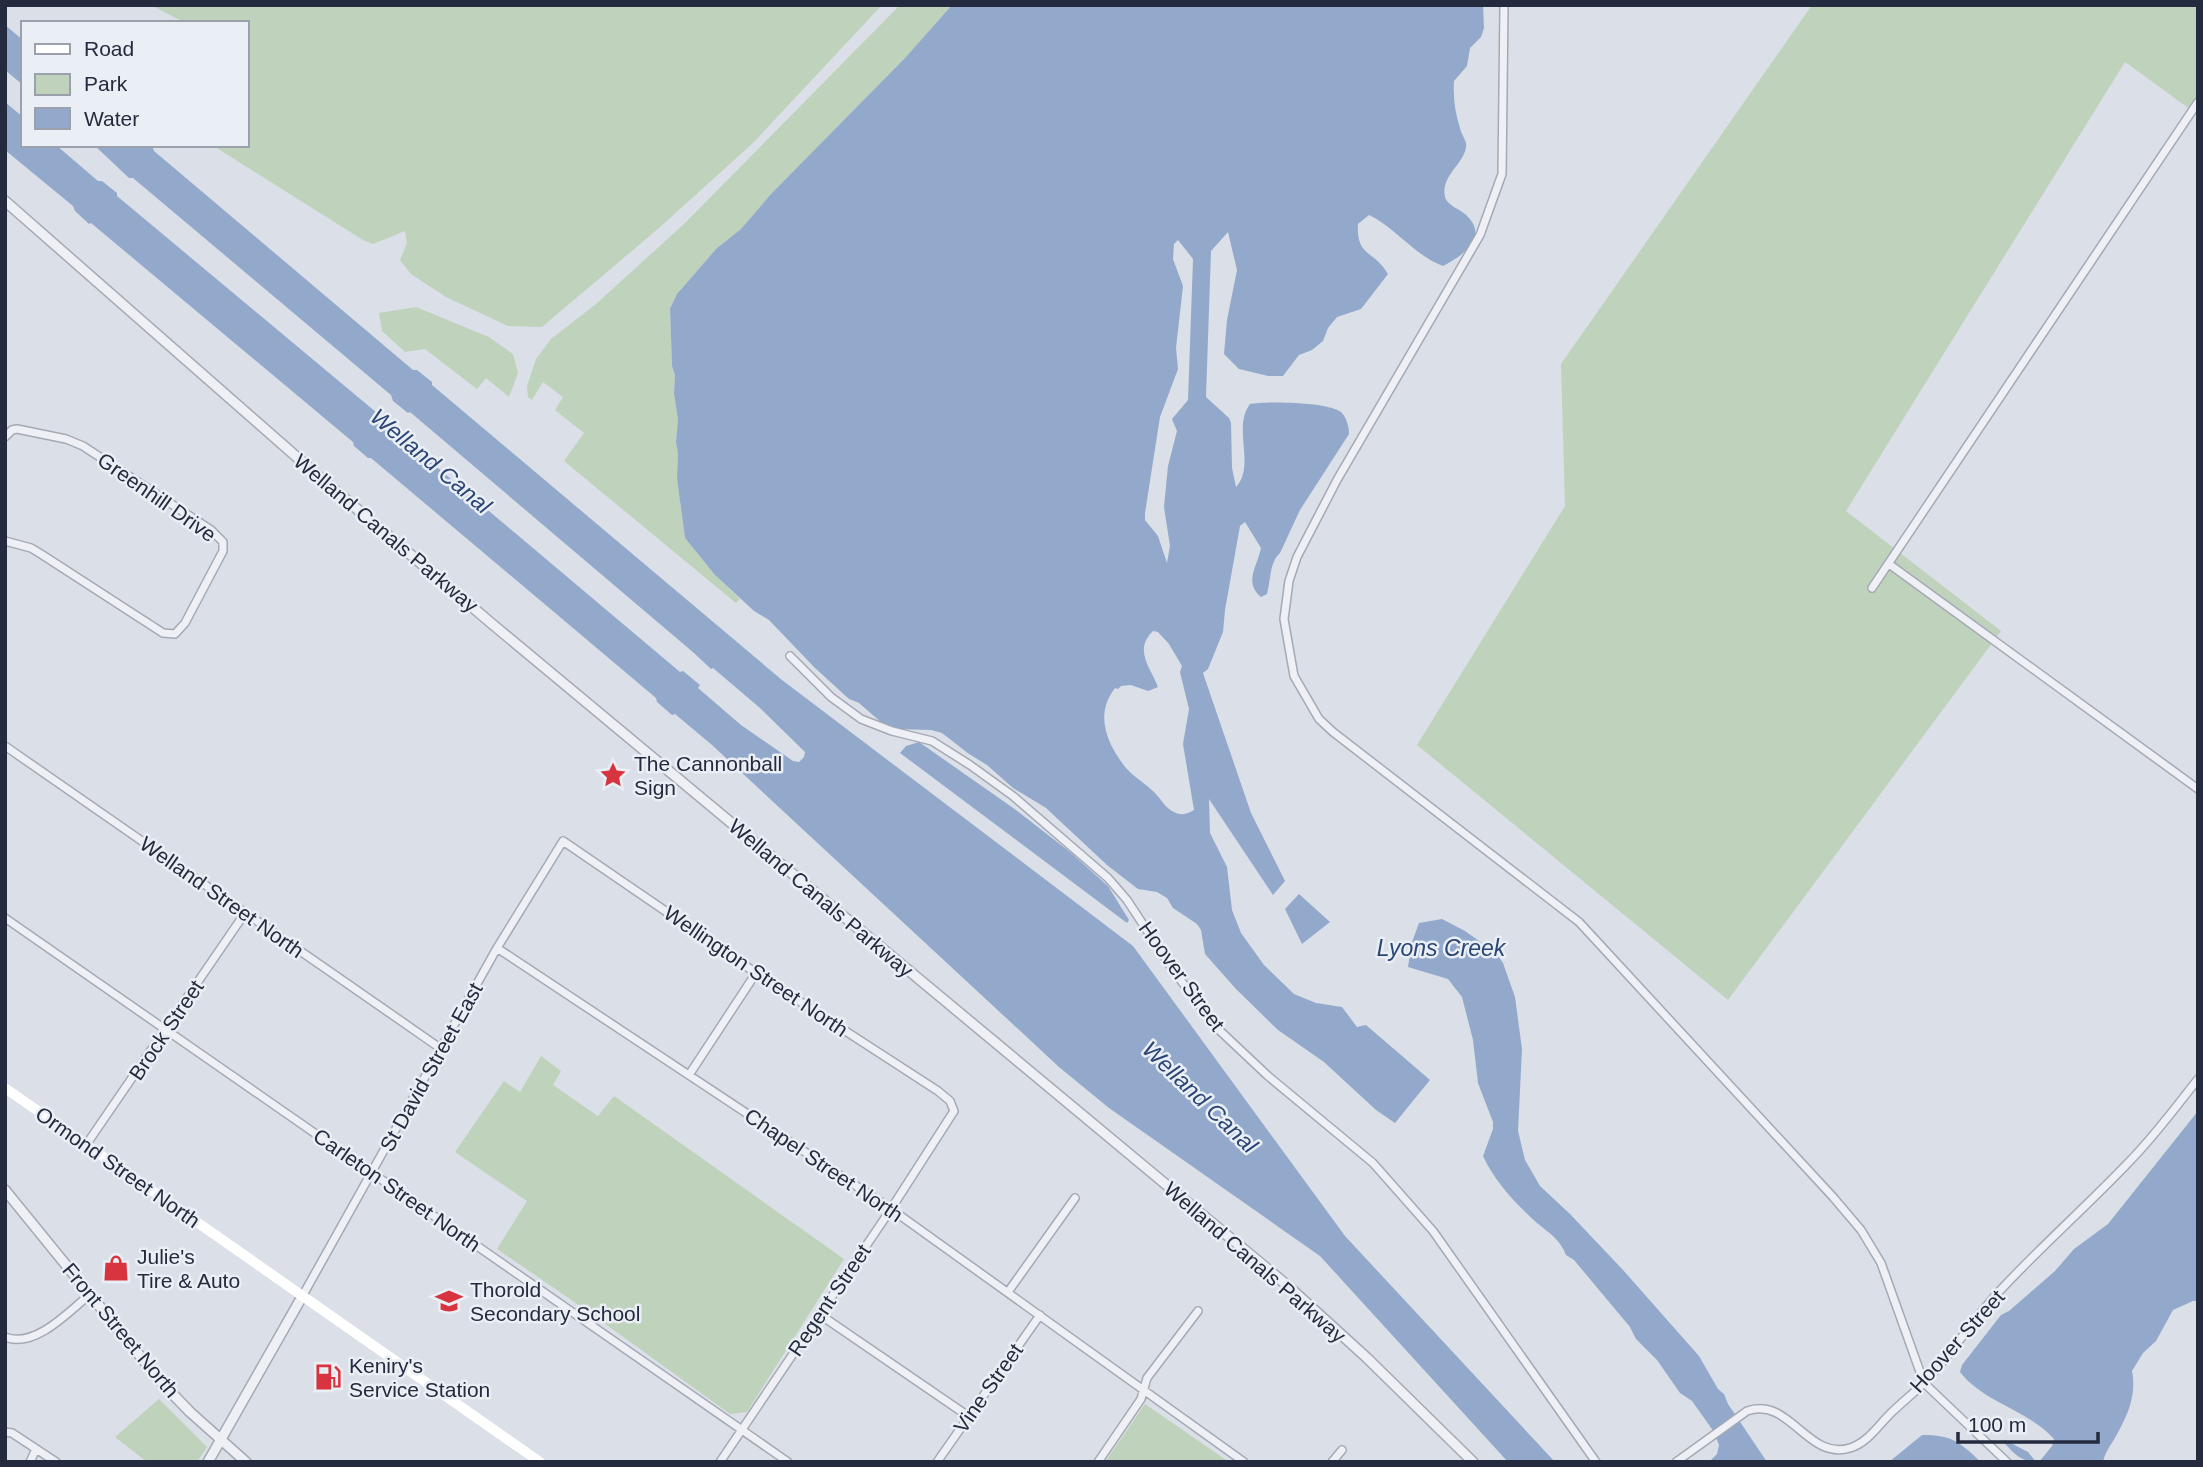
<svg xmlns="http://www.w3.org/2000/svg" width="2203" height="1467" viewBox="0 0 2203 1467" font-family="Helvetica,sans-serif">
	<rect width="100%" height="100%" fill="#dbdfe7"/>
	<!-- green -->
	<path fill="#bfd2bc" d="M151,5h731l-129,138 -94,85 -117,99 -34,-1 -62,-29 -35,-23 -11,-14 7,-17 -2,-12 -32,13 -10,-4 -151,-95h35v-122h-62z
		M900,5h52l-47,53 -134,136 -30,35 -26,21 -38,44 -7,13 2,59 3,9 -1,19 4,25 -2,23 2,12 -1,24 4,14 -1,10 5,36 30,37 25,24 -4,4 -172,-142 20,-28 -29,-23 8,-13 -20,-15 -11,18 -4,-3 -1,-11 9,-27 15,-20 45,-35 88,-80z
		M1812,5h386v110l-73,-53 -279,449 155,120 -273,369 -311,-255 148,-239 -4,-142z
		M416,307l73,30 24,17 5,19 -9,24 -23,-19 -9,11 -52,-40 -20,3 -23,-21 -3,-18z
		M541,1056l20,15 -8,14 45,31 16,-20 230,163 -97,153 -17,2 -144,-104 -89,-61 30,-48 -72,-49 49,-71 16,11z
		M159,1399l48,48 -10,15h-50l-32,-25z
		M1145,1404l84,58h-124z"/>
	<!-- water -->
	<path fill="#92a9cb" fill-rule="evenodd" d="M952,5h531l1,23 -3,9 -11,11 -3,18 -13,15c-1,17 1,31 6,47 1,5 5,11 6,15 2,19 -26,31 -21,54 2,8 14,12 20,17 26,23 -3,42 -22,52 -29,-11 -47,-38 -74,-51l-11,9c-2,33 16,26 30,50l-27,35 -24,8 -9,11 -5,13 -11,9 -13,5 -16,21h-15l-29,-7 -15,-15 3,-34 10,-50 -9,-38 -17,19 -5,146 23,21 2,5 1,45 4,19c20,-21 -4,-59 14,-83 16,-3 82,-2 92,9 5,6 7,14 7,21l-49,76 -20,43c-11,10 -9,27 -13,41l-6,3c-18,-15 -3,-32 0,-49l-16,-26 -5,4 -15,84 -2,22 -15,37 -5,4 48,140 34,68 -12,14 -64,-96 1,34 17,34 5,43 9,23 23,32 30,29 22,9 26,4 15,20 9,-2 64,55 -35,43 -19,-13 -52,-48 -46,-32 -42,-41 -31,-35 -4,-24 -4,-6 -24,-16 -6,-10 -10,-6 -19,-3 -31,-24 -61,-57 -33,-20 -26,-23 -18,-11 -27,-21 -11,-3 -35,-1 -14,-6 -23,-20 -10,-4 -35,-32 -45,-47 -15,-9 -39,-36 -30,-37 -8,-60 1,-24 -2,-12 2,-23 -4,-25 1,-19 -3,-9 -2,-58 7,-14 39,-45 25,-20 30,-35 134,-136zM1178,240l15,19 -5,141 -16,19 5,12 -9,35 -4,41 6,39 -3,17 -9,-27 -13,-16v-7l15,-96 18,-48 -2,-21 7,-62 -10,-27 1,-15zM1153,631l5,1 11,12 13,22 -2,6 9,37 -6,35 11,66c-7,4 -12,6 -20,2 -8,-3 -13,-13 -19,-19 -9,-9 -21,-16 -29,-25 -19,-24 -32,-53 -11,-80l3,1 3,-3 10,-1 17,6 10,-4c-7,-19 -25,-37 -5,-56z
		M5,25l18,15v45l-18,-15z
		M5,102l18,15v28h33l42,36h4l15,12v3l278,232 -1,3 286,241 3,-1 17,14 -2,3 43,37 52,36 6,1 5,-5 1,-5 -45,-44 -47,-40 -2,1 -17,-16 -284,-241 -2,1 -15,-12 -2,-6 -258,-217h-4l-35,-33h58l2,6 259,219h4l15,12v3l350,295 351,266 212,290 210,226h-47l-188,-206 -211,-148 -50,-41 -347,-322 -37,-31 -3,1 -15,-13 -1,-4 -285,-240h-3l-14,-12 -1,-4 -262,-219 -2,1 -14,-13 -2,-5 -68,-56z
		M919,742l97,68 54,42 38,34 21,34 -2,3 -227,-170 6,-7z
		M1299,894l31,28 -28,22 -17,-35z
		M1442,919l23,12 31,22 7,10 12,34 7,52 -4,82 7,29 15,26 30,28 53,56 76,86 19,33 6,5 4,10 39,58h-58l8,-8 2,-9 -5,-13 -22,-31 -12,-8 -23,-33 -21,-21 -6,-12 -56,-67 -8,-5c-6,-16 -17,-22 -29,-32 -22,-20 -42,-41 -54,-67l10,-27v-7l-15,-39 -5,-43 -11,-43 -14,-18 -40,-12 4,-25 7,-19z
		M2198,1111v190h-5l-20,9 -17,31 -13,12 -11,18c5,25 -5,45 -16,65 -5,9 -11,16 -13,26h-64l13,-16 2,-7c-27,-30 -70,-36 -94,-67l2,-7 39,-50 8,-4 46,-40 19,-22 34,-25z
		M1922,1435c31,0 37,7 59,27h-92z
		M2005,1440l23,12 8,10c-15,0 -24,-10 -33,-21z"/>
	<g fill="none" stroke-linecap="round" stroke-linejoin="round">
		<!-- minor casing -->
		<g stroke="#a4a9b4" stroke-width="10">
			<path id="minor" d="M1504,5l-2,169 -22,61 -143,245 -40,77 -8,24 -5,38 10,57 25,43 14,13 246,190 254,275 28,33 20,33 43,120 83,79
				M5,437l7,-7 5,-1 49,10 17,7 128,84 12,12v9l-38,72 -10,11 -12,-1 -122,-79 -10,-6 -26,-7
				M1889,564l309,225
				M1872,588l326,-486
				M790,656l41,41 30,22 31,12 40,10 38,24 43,31 95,82 19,22 46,70 44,58 51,48 105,87 60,68 163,231
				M5,746l435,302
				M5,918l783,544
				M497,948l394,261 353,253
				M689,1075l67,-102
				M86,1145l159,-232
				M1008,1292l67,-94
				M303,1295l194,-347 66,-107 193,132 182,118 12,10 4,10 -63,98 -171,253
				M819,1314l149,102
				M5,1337c29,12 64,-25 85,-43
				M5,1432l7,1 44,29
				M30,1462l6,-13
				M937,1462l103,-147
				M1098,1462l43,-63 6,-21 51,-67
				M1332,1462l10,-12
				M1676,1462l71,-51c43,-15 60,50 103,37 17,-5 28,-22 40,-34 11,-11 24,-21 35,-32 25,-27 46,-59 70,-86 42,-46 89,-87 132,-132 26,-26 48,-56 71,-85"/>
		</g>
		<!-- tertiary casing -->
		<g stroke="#a4a9b4" stroke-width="12">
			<path id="tertiary" d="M5,201l318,279 168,143 797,663 79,72 106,104
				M5,1190l157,193 28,29 56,50
				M208,1462l95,-167"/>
		</g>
		<!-- minor -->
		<use href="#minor" stroke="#eef0f5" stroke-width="7"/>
		<!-- tertiary -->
		<use href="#tertiary" stroke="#eef0f5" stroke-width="9"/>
		<!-- secondary -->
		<path stroke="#fff" stroke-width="10" d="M5,1088l535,374"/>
	</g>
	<!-- icons -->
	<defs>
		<g id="sight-bare" transform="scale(2.1)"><path d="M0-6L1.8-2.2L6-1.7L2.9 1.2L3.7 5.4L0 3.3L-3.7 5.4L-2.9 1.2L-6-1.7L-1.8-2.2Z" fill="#d8343f" stroke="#eaeef5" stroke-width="2.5" paint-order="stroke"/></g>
		<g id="shop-bare" transform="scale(2.1)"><path d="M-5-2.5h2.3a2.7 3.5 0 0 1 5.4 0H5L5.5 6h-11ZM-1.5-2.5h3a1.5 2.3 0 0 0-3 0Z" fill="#d8343f" stroke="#eaeef5" stroke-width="2.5" paint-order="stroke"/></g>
		<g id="school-bare" transform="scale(2.1)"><path d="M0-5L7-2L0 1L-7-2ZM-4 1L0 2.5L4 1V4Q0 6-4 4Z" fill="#d8343f" stroke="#eaeef5" stroke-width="2.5" paint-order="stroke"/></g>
		<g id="fuel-bare" transform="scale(2.1)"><path d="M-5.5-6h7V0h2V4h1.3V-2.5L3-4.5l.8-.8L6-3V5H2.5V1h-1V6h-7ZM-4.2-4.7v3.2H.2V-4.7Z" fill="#d8343f" stroke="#eaeef5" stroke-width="2.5" paint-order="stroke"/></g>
	</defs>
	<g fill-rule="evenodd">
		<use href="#sight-bare" x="613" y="775"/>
		<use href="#shop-bare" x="116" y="1268"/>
		<use href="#school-bare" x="449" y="1301"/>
		<use href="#fuel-bare" x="328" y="1377"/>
	</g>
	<g text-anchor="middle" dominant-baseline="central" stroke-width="5" stroke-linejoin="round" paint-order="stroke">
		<!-- street labels -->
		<g font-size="21" fill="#242b3e" stroke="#eaeef5">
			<text transform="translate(157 497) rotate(35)">Greenhill Drive</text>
			<text transform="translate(386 533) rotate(40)">Welland Canals Parkway</text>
			<text transform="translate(222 897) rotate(35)">Welland Street North</text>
			<text transform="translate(821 898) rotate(40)">Welland Canals Parkway</text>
			<text transform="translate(756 971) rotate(34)">Wellington Street North</text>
			<text transform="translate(1182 976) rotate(54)">Hoover Street</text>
			<text transform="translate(166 1030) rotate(-56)">Brock Street</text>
			<text transform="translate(431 1067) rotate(-61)">St David Street East</text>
			<text transform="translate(824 1165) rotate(34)">Chapel Street North</text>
			<text transform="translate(118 1167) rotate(35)">Ormond Street North</text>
			<text transform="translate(397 1190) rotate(35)">Carleton Street North</text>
			<text transform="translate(1255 1262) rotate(41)">Welland Canals Parkway</text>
			<text transform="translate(829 1300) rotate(-56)">Regent Street</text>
			<text transform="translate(121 1330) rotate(50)">Front Street North</text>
			<text transform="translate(1957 1341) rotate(-48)">Hoover Street</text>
			<text transform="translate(988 1388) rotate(-55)">Vine Street</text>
		</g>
		<!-- poi labels -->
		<g font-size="21" fill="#242b3e" stroke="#eaeef5" text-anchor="start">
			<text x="634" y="763">The Cannonball<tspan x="634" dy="24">Sign</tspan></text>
			<text x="137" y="1256">Julie's<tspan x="137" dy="24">Tire &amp; Auto</tspan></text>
			<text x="470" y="1289">Thorold<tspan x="470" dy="24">Secondary School</tspan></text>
			<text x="349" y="1365">Keniry's<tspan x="349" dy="24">Service Station</tspan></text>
		</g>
		<!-- water labels -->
		<g font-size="23" font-style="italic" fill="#2b4675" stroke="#eaeef5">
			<text transform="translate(431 461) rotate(40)">Welland Canal</text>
			<text x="1441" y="948">Lyons Creek</text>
			<text transform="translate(1200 1097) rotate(44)">Welland Canal</text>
		</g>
	</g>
	<!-- border -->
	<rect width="2203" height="1467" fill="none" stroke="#242b3e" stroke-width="14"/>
	<!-- legend -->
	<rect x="21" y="21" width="228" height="126" fill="#eaeef5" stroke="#9ba0ac" stroke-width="2"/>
	<rect x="35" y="44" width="35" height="10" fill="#ffffff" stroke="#9ba0ac" stroke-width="2"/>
	<text x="84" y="56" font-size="21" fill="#242b3e">Road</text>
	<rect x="35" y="74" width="35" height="21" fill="#bfd2bc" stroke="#9ba0ac" stroke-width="2"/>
	<text x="84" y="91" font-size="21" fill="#242b3e">Park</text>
	<rect x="35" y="108" width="35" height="21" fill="#92a9cb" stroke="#9ba0ac" stroke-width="2"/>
	<text x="84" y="126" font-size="21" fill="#242b3e">Water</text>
	<!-- scale -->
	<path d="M1958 1432v10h140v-10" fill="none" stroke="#242b3e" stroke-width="3.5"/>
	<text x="1968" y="1432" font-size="21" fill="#242b3e" stroke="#eaeef5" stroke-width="5" paint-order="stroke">100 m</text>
</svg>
